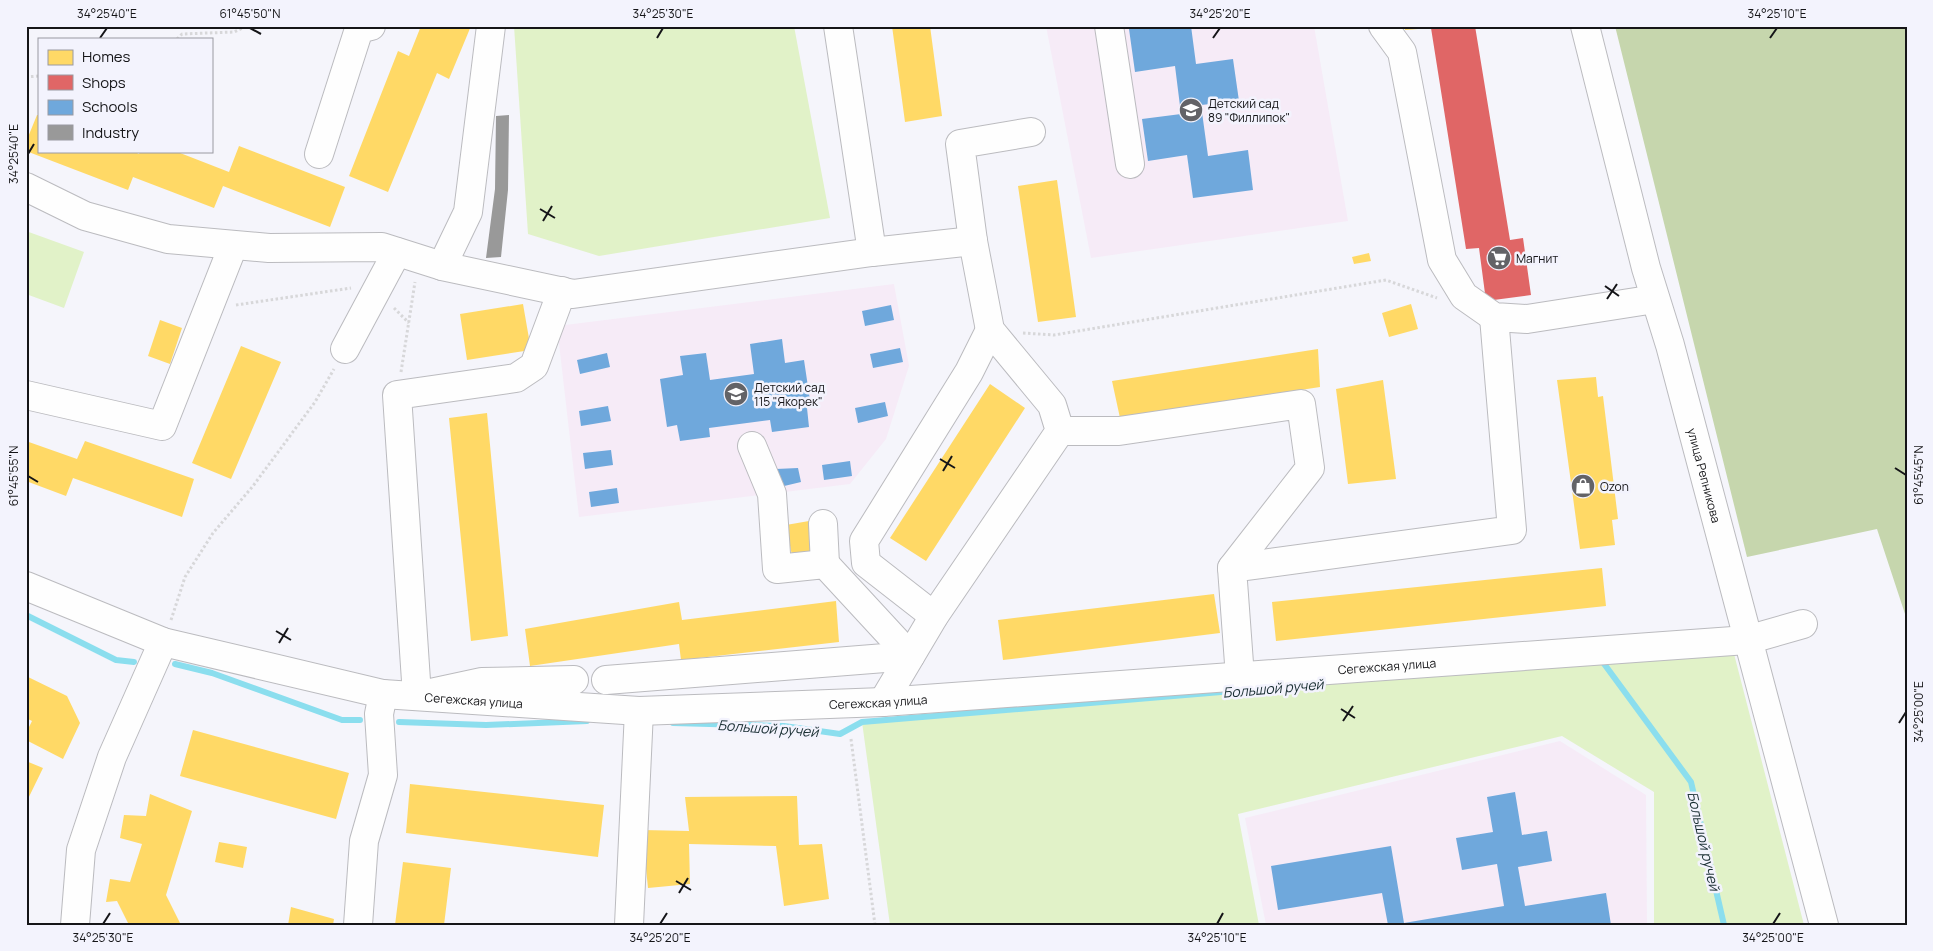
<svg xmlns="http://www.w3.org/2000/svg" width="1933" height="951" viewBox="0 0 1933 951" font-family="Manrope,sans-serif">
	<rect width="100%" height="100%" fill="#f5f5fb"/>
	<!-- education -->
	<path fill="#f6ebf7" d="M1046,26h268l34,195 -257,37z
		M894,284l15,82 -23,73 -36,45 -271,33 -22,-191z
		M1560,741l86,54 1,130h-381l-21,-107z"/>
	<!-- green -->
	<path fill="#e1f2c8" d="M514,26h280l36,192 -231,38 -71,-22z
		M26,231l58,21 -20,56 -38,-14z
		M1733,650l71,275h-150v-133l-92,-56 -324,78 21,111h-369l-28,-203z"/>
	<!-- forest -->
	<path fill="#c6d6ad" d="M1615,26h292v594l-30,-91 -130,28z"/>
	<!-- homes -->
	<path fill="#ffd966" d="M421,26h50l-22,53 -12,-6 -49,119 -39,-16 49,-125 11,5z
		M892,26h38l12,90 -37,6z
		M1405,26h26v2l-26,2z
		M37,115h2v36h94l6,3 1,-3h35l54,21 10,-26 106,41 -15,40 -107,-41 -9,22 -81,-31 -5,13 -102,-39v-9z
		M1057,180l19,137 -38,5 -20,-136z
		M1369,253l2,8 -17,3 -2,-7z
		M523,304l8,46 -64,10 -7,-46z
		M1411,304l7,25 -29,8 -7,-24z
		M160,320l22,8 -12,36 -22,-8z
		M241,346l40,16 -50,117 -39,-16z
		M1318,349l2,38 -200,31 -8,-37z
		M1596,377l2,20 5,-1 15,123 -6,1 3,25 -35,4 -23,-169z
		M1383,380l13,99 -48,5 -12,-95z
		M990,384l35,24 -99,153 -36,-23z
		M487,413l21,223 -37,5 -22,-223z
		M26,441l51,18 8,-18 109,38 -12,38 -109,-39 -7,18 -40,-15z
		M809,521l7,35 -23,5 -7,-36z
		M1602,568l4,38 -330,35 -4,-39z
		M1214,594l6,39 -217,27 -5,-40z
		M836,601l3,41 -158,18 -2,-16 -149,22 -5,-37 154,-27 3,18z
		M26,676l41,20 13,27 -17,36 -37,-19v-7l6,-12 -6,-3z
		M193,730l156,43 -13,46 -156,-43z
		M26,761l17,7 -17,35z
		M410,784l194,21 -6,52 -192,-24z
		M150,794l42,17 -26,84 15,30h-52l-12,-24 -11,1 4,-23 20,3 12,-38 -22,-6 4,-23 22,1z
		M797,796l2,49 23,-1 7,55 -45,7 -8,-60 -87,-2 1,40 -42,4 -6,-58 47,1 -4,-34z
		M219,842l28,5 -4,21 -28,-6z
		M403,862l48,6 -7,57h-49z
		M291,907l43,12 -1,6h-45z"/>
	<!-- shops -->
	<path fill="#e06666" d="M1438,26h37l35,214 13,-2 8,57 -45,6 -7,-53 -13,1 -35,-221z"/>
	<!-- schools -->
	<path fill="#6fa8dc" d="M1154,26h37l5,38 37,-5 6,42 -38,4 7,51 40,-6 5,40 -60,8 -6,-43 -39,6 -6,-42 39,-5 -6,-48 -40,6 -6,-43z
		M891,305l3,15 -29,6 -3,-15z
		M782,339l3,24 19,-3 7,47 -4,1 2,19 -37,5 -2,-12 -61,8 1,9 -30,4 -3,-16 -10,2 -7,-48 23,-4 -3,-19 26,-3 4,27 44,-6 -4,-30z
		M900,348l3,14 -30,6 -3,-14z
		M607,353l3,14 -30,7 -3,-14z
		M885,402l3,14 -30,7 -3,-15z
		M608,406l3,15 -30,5 -2,-15z
		M611,450l2,15 -28,4 -2,-16z
		M850,461l2,15 -28,4 -2,-15z
		M798,468l3,14 -21,5 -4,-18z
		M617,488l2,15 -28,4 -2,-15z
		M1515,792l7,43 25,-4 5,30 -34,6 7,39 81,-13 5,32h-223l-6,-32 -104,17 -7,-44 120,-20 13,77 100,-17 -7,-42 -35,6 -6,-32 37,-6 -6,-35z"/>
	<!-- industry -->
	<path fill="#999" d="M509,115l-1,75 -7,67 -15,1 9,-69 1,-73z"/>
	<g fill="none" stroke-linecap="round" stroke-linejoin="round">
		<!-- stream -->
		<path stroke="#8bdeee" stroke-width="6" d="M26,615l90,45 18,2
			M1597,661h5l89,121 33,143
			M175,664l37,9 130,47h18
			M399,722l87,3 101,-4
			M673,723l111,3 56,8 22,-12 431,-36"/>
		<!-- minor casing -->
		<g stroke="#bbbbbf" stroke-width="30">
			<g id="minor">
				<path d="M838,26l34,226"/>
				<path d="M1109,26l21,138"/>
				<path d="M1383,26l19,26 40,208 22,36 30,21 33,2 128,-20"/>
				<path d="M319,154l40,-125 12,-3"/>
				<path d="M26,187l59,29 83,23 101,9 113,-1 60,19 131,28 299,-42 101,-11"/>
				<path d="M442,266l26,-54 23,-186"/>
				<path d="M562,291l-28,75 -18,12 -119,17 20,301 65,-14 92,-2"/>
				<path d="M345,349l52,-97"/>
				<path d="M26,395l136,31 71,-180"/>
				<path d="M1060,431h59l182,-27 9,64 -78,100"/>
				<path d="M752,446l20,48 5,75 48,-5 85,92"/>
				<path d="M823,524l2,40"/>
				<path id="s1" d="M26,586l137,56 220,52 256,17 244,-9 864,-62 56,-16"/>
				<path d="M934,616l-68,-53 -2,-22 105,-169 21,-42"/>
				<path d="M1240,677l-8,-109 280,-38 -18,-213"/>
				<path d="M606,680l304,-24"/>
				<path d="M883,702l51,-86 126,-185 -8,-26 -62,-75 -17,-89 -13,-97 71,-12"/>
				<path d="M75,925l6,-75 31,-93 51,-115"/>
				<path d="M358,925l6,-84 19,-66 -4,-61 4,-20"/>
				<path d="M629,925l10,-214"/>
			</g>
		</g>
		<!-- major casing -->
		<g stroke="#bbbbbf" stroke-width="30">
			<g id="major">
				<path id="s2" d="M1585,26l61,242 24,77 154,580"/>
			</g>
		</g>
		<!-- path -->
		<path stroke="#d7d7d9" stroke-width="3" stroke-dasharray="2.5 2.5" stroke-linecap="butt" d="M177,39l5,-5 52,-2 13,-6
			M26,77l13,-1
			M236,305l115,-17
			M394,308l15,15
			M1023,333l31,2 332,-55 51,18
			M401,372l14,-90
			M171,620l14,-43 28,-44 40,-47 62,-84 19,-33
			M851,739l24,186"/>
		<!-- minor -->
		<use href="#minor" stroke="#fefefe" stroke-width="28"/>
		<!-- major -->
		<use href="#major" stroke="#fefefe" stroke-width="28"/>
	</g>
	<!-- ticks -->
	<path fill="none" stroke="#151518" stroke-width="2" d="M250,28l11,6M100,38l7,-10M657,38l6,-10M1213,38l7,-10M1770,38l7,-10M28,154l6,-10M540,209l15,9M543,221l9,-15M1605,286l14,10M1607,299l10,-15M940,459l15,9M1895,468l11,7M943,471l9,-15M28,476l10,6M276,631l15,9M279,643l9,-15M1341,709l14,9M1343,721l10,-15M1899,723l7,-11M676,881l15,9M679,893l9,-15M103,924l7,-11M660,924l7,-11M1217,924l6,-11M1773,924l7,-11"/>
	<!-- icons -->
	<defs>
		<g id="school-disc" transform="scale(1.25)"><circle r="9.5" fill="#636367" stroke="#f3f3fd"/><path d="M0-5L7-2L0 1L-7-2ZM-4 1L0 2.5L4 1V4Q0 6-4 4Z" fill="#fff"/></g>
		<g id="supermarket-disc" transform="scale(1.25)"><circle r="9.5" fill="#636367" stroke="#f3f3fd"/><path d="M-6-5.5h2.5l.6 2H6L4.5 2H-2.5L-4.4-4H-6ZM-1.5 3.2a1.3 1.3 0 1 0 .1 0ZM3 3.2a1.3 1.3 0 1 0 .1 0Z" fill="#fff"/></g>
		<g id="shop-disc" transform="scale(1.25)"><circle r="9.5" fill="#636367" stroke="#f3f3fd"/><path d="M-5-2.5h2.3a2.7 3.5 0 0 1 5.4 0H5L5.5 6h-11ZM-1.5-2.5h3a1.5 2.3 0 0 0-3 0Z" fill="#fff"/></g>
	</defs>
	<g fill-rule="evenodd">
		<use href="#school-disc" x="1191" y="110"/>
		<use href="#supermarket-disc" x="1499" y="258"/>
		<use href="#school-disc" x="736" y="394"/>
		<use href="#shop-disc" x="1583" y="486"/>
	</g>
	<g text-anchor="middle" dominant-baseline="central" stroke-width="5" stroke-linejoin="round" paint-order="stroke">
		<!-- poi labels -->
		<g font-size="12" fill="#151518" stroke="#f3f3fd" text-anchor="start">
			<text x="1208" y="103">Детский сад<tspan x="1208" dy="14">89 "Филлипок"</tspan></text>
			<text x="1516" y="258">Магнит</text>
			<text x="754" y="387">Детский сад<tspan x="754" dy="14">115 "Якорек"</tspan></text>
			<text x="1600" y="486">Ozon</text>
		</g>
		<!-- street labels -->
		<g font-size="12" fill="#151518" stroke="#f3f3fd">
			<text stroke="none"><textPath href="#s2" startOffset="465">улица Репникова</textPath></text>
			<text stroke="none"><textPath href="#s1" startOffset="1380">Сегежская улица</textPath></text>
			<text stroke="none"><textPath href="#s1" startOffset="465">Сегежская улица</textPath></text>
			<text stroke="none"><textPath href="#s1" startOffset="870">Сегежская улица</textPath></text>
		</g>
		<!-- water labels -->
		<g font-size="14" font-style="italic" fill="#192e32" stroke="#f3f3fd">
			<text transform="translate(1273 688) rotate(-5)">Большой ручей</text>
			<text transform="translate(768 728) rotate(4)">Большой ручей</text>
			<text transform="translate(1704 841) rotate(77)">Большой ручей</text>
		</g>
	</g>
	<!-- border -->
	<rect width="1933" height="951" fill="none" stroke="#f3f3fd" stroke-width="55"/>
	<!-- legend -->
	<rect x="38" y="38" width="175" height="115" fill="#f3f3fd" stroke="#9a9aa1"/>
	<rect x="48" y="50" width="25" height="15" fill="#ffd966" stroke="#9a9aa1"/>
	<text x="82" y="62" font-size="15" fill="#151518">Homes</text>
	<rect x="48" y="75" width="25" height="15" fill="#e06666" stroke="#9a9aa1"/>
	<text x="82" y="88" font-size="15" fill="#151518">Shops</text>
	<rect x="48" y="100" width="25" height="15" fill="#6fa8dc" stroke="#9a9aa1"/>
	<text x="82" y="112" font-size="15" fill="#151518">Schools</text>
	<rect x="48" y="125" width="25" height="15" fill="#999999" stroke="#9a9aa1"/>
	<text x="82" y="138" font-size="15" fill="#151518">Industry</text>
	<rect x="28" y="28" width="1878" height="896" fill="none" stroke="#151518" stroke-width="2"/>
	<g font-size="12" text-anchor="middle" fill="#151518">
		<text x="107" y="18">34°25'40"E</text>
		<text x="250" y="18">61°45'50"N</text>
		<text x="663" y="18">34°25'30"E</text>
		<text x="1220" y="18">34°25'20"E</text>
		<text x="1777" y="18">34°25'10"E</text>
		<text transform="translate(14 154) rotate(-90)" y="4">34°25'40"E</text>
		<text transform="translate(1919 475) rotate(-90)" y="4">61°45'45"N</text>
		<text transform="translate(14 476) rotate(-90)" y="4">61°45'55"N</text>
		<text transform="translate(1919 712) rotate(-90)" y="4">34°25'00"E</text>
		<text x="103" y="942">34°25'30"E</text>
		<text x="660" y="942">34°25'20"E</text>
		<text x="1217" y="942">34°25'10"E</text>
		<text x="1773" y="942">34°25'00"E</text>
	</g>
</svg>
